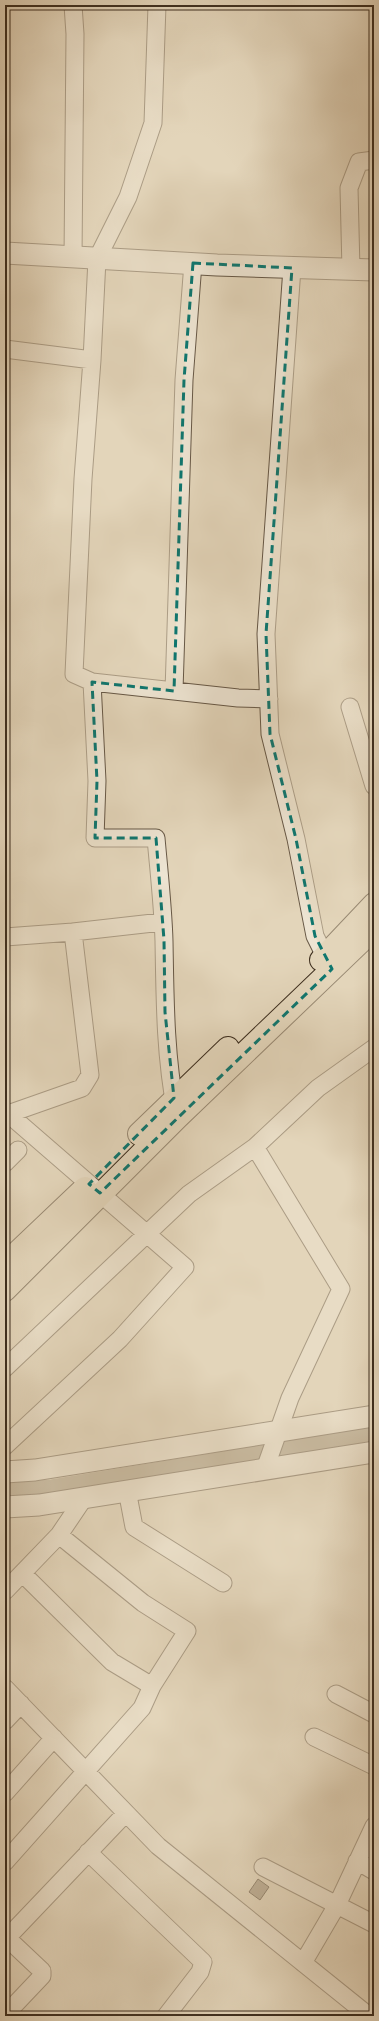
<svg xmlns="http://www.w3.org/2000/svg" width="379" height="2021" viewBox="0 0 379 2021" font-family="'IM FELL DW Pica',serif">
	<rect width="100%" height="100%" fill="#e3d5ba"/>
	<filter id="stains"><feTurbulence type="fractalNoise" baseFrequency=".005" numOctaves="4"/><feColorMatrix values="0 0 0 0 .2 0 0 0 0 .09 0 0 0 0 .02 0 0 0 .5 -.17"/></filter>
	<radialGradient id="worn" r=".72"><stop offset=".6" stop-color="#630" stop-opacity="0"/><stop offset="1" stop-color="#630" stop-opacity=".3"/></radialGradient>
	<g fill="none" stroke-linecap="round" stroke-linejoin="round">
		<!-- canal -->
		<path stroke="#ab9d85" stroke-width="15" d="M5,1490l47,-3 322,-53"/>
	</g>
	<!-- building -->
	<path fill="#948570" stroke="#3e2f1f" d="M258,1879l11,8 -9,13 -11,-8z"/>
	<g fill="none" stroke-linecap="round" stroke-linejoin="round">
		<!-- minor casing -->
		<g stroke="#675846" stroke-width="19">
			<path id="minor" d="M73,5l2,29 -2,224
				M157,5l-4,118 -25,74 -31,62 -5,101 -9,119 -9,195 18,8 5,99 -2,57h61c3,34 7,69 8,103 1,57 1,114 12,170
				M292,268l-26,366 4,100 26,105 19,97 15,30
				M351,270l-2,-82 10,-26 15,-2
				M5,349l87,11
				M92,682l146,16 31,1
				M174,691l10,-311 9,-117
				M350,707l24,79
				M5,937l68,-5 89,-10
				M5,1111l180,156 -65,72 -115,107
				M8,1114l74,-26 8,-13 -17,-143
				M255,1147l86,142 -51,109 -25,71
				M5,1163l13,-13
				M5,1368l184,-174 66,-47 63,-59 56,-40
				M127,1490l7,37 89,56
				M23,1574l89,88 40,24
				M5,1591l54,-56
				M5,1688l153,158 211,170
				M336,1694l38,20
				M5,1721l16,-17
				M314,1737l60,29
				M5,1793l49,-55
				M88,1852l115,110 -3,10 -34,44
				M357,1861l17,10
				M5,1862l137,-154 10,-22 35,-55 -44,-28 -84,-68 25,-37
				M263,1867l111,57
				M5,1940l121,-127
				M303,1963l34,-58 37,-79
				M5,2015l37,-39v-5l-35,-33"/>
		</g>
		<!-- tertiary casing -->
		<g stroke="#675846" stroke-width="23">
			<path id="tertiary" d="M5,253l212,12 157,5
				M5,1472l30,-2 339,-54
				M5,1507l34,-2 335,-53"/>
		</g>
		<!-- primary casing -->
		<g stroke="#3e2f1f" stroke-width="24">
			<path id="primary" d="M321,960l53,-56
				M139,1134l89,-86
				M5,1264l80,-76
				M5,1290l173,-173 196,-188"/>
		</g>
		<!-- minor -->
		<use href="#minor" stroke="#ede4d2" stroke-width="17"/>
		<!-- tertiary -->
		<use href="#tertiary" stroke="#ede4d2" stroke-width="21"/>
		<!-- primary -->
		<use href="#primary" stroke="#e3d5ba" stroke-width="22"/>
	</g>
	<!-- marked area -->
	<path d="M0 0H379V2021H0ZM193,263l99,5 -26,366 4,100 26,105 19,97 17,33 -232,224 -11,-9 85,-86 -9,-86 -1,-72 -8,-102h-61l2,-57 -5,-99 82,9 10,-311z" fill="#e3d5ba" fill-opacity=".55" fill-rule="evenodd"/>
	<path fill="none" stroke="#0f766e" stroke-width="3" stroke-dasharray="8 5" stroke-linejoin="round" d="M193,263l99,5 -26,366 4,100 26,105 19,97 17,33 -232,224 -11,-9 85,-86 -9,-86 -1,-72 -8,-102h-61l2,-57 -5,-99 82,9 10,-311z"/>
	<!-- margin -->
	<rect width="379" height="2021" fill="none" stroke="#e3d5ba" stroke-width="20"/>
	<rect x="6" y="6" width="367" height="2009" fill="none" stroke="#3e2f1f" stroke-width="2"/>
	<rect x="10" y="10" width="359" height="2001" fill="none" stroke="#3e2f1f"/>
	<rect width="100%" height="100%" filter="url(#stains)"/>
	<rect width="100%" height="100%" fill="url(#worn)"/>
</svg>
